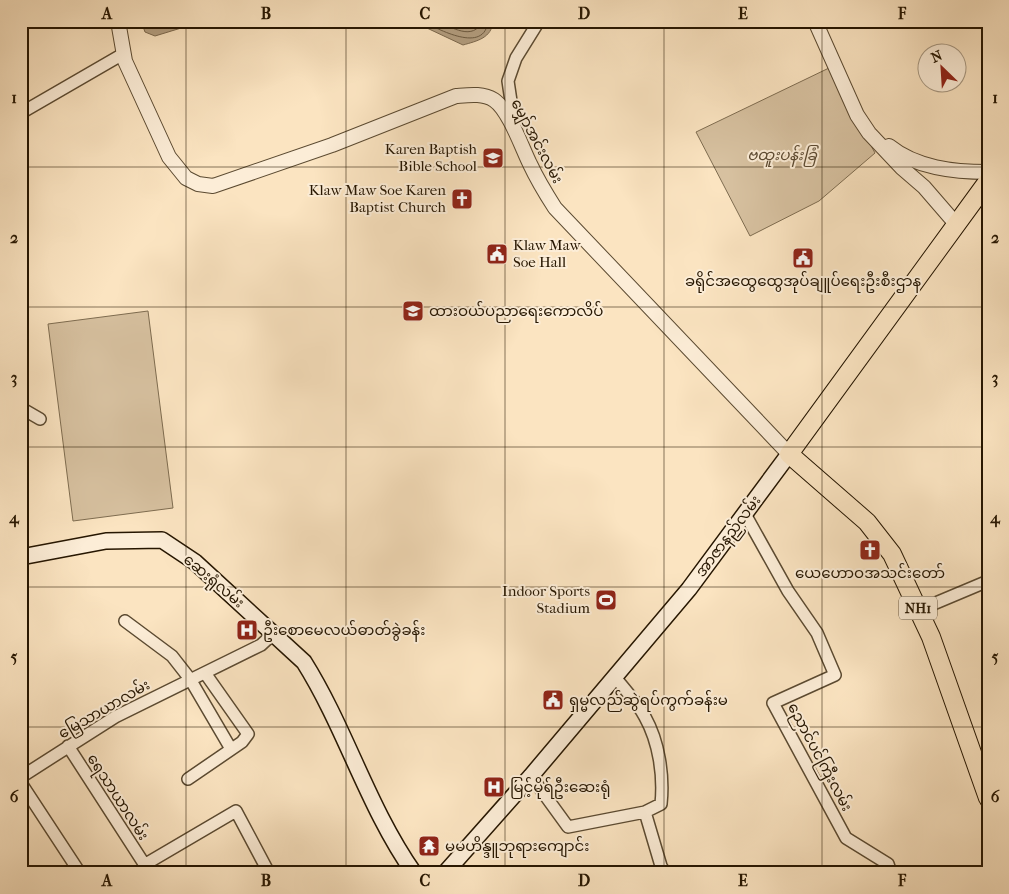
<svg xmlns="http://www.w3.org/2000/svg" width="1009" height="894" viewBox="0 0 1009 894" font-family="'IM FELL French Canon','Noto Sans Myanmar',serif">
	<rect width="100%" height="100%" fill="#fbe4c1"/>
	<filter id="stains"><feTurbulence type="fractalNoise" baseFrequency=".004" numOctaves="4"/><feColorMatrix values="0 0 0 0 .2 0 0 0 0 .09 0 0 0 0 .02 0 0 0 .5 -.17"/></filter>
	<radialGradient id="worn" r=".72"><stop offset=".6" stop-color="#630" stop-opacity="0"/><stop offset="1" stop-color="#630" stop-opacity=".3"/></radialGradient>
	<!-- green -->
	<path fill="#d7c1a0" stroke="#7e6c50" d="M829,68l46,85 -56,48 -69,35 -54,-104z
		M148,311l25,197 -100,13 -25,-197z"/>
	<!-- water -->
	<path fill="#b39e80" stroke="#7b684d" d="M141,21h63l-49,15 -10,-4z
		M412,21h81c-1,17 -16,20 -30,24z"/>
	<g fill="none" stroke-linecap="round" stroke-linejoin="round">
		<!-- shore -->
		<path stroke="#6c5a40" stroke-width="1" d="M422,21c16,8 63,34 66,0
			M437,21c14,6 37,21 45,0"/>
		<!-- minor casing -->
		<g stroke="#5b4a31" stroke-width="14">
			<path id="minor" d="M21,113l102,-59
				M515,128l-7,-47 8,-23 23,-37
				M21,408l19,11
				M745,514l43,77 29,42 18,42 -62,28 73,135 42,26 3,9
				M919,610l69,-29
				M125,621l47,35 18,23 41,70
				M615,677c10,13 23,26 30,40 14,25 19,59 16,87l-16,8 16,54 4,7
				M68,746l82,127
				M531,776l37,51 77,-15
				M21,777l94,-60 146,-72 13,-12
				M188,779l54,-37 6,-8 -43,-61
				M21,783l59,90
				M144,865l92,-54 33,62"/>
		</g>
		<!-- tertiary casing -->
		<g stroke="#5b4a31" stroke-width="16">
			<path id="tertiary" d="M118,21l7,40 44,96 17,21 12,6 15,2 119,-41 124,-49c13,-1 27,-3 38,4 15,10 28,48 36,64 7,15 16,30 25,44l234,246
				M815,21l42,94 12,18 33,35 22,19 32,37
				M889,146c27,22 65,26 99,26"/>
		</g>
		<!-- secondary casing -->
		<g stroke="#261601" stroke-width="18">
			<path id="secondary" d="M21,557l85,-16 56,-1 33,22 109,100c42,67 64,146 110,211
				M445,873l86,-97 158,-187 100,-135"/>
		</g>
		<!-- trunk casing -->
		<g stroke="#261601" stroke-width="20">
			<path id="trunk" d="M988,181l-199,273 78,68 25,32 39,83 57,161"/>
		</g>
		<!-- minor -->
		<use href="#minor" stroke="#fcedd7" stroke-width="11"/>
		<!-- tertiary -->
		<use href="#tertiary" stroke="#fcedd7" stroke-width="14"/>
		<!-- secondary -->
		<use href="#secondary" stroke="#fcedd7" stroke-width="15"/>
		<!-- trunk -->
		<use href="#trunk" stroke="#fbe4c1" stroke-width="18"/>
	</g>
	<!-- grid -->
	<path fill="none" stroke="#261601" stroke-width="1" stroke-opacity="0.55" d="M186,21v852M346,21v852M505,21v852M664,21v852M822,21v852M21,167h967M21,307h967M21,447h967M21,587h967M21,727h967"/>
	<!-- icons -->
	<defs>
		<g id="school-square" transform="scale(1.125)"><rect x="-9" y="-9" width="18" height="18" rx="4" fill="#8f2418" stroke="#fcedd7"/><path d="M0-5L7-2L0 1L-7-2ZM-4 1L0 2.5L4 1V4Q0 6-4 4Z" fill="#fff"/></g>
		<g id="church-square" transform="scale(1.125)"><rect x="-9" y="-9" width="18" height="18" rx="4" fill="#8f2418" stroke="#fcedd7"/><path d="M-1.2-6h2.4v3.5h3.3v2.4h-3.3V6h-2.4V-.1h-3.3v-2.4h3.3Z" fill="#fff"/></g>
		<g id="civic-square" transform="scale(1.125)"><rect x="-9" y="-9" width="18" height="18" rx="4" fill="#8f2418" stroke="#fcedd7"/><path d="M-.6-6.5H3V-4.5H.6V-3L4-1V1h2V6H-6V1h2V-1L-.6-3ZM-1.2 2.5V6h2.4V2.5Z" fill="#fff"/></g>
		<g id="university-square" transform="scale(1.125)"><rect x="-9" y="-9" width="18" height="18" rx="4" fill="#8f2418" stroke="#fcedd7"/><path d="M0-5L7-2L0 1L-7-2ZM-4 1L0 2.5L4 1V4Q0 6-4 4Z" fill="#fff"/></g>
		<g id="stadium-square" transform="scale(1.125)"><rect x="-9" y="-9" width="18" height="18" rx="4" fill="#8f2418" stroke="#fcedd7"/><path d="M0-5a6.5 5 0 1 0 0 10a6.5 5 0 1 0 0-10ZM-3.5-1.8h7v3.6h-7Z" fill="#fff"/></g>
		<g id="hospital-square" transform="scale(1.125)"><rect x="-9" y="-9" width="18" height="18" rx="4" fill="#8f2418" stroke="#fcedd7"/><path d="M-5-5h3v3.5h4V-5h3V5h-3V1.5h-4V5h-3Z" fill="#fff"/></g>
		<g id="temple-square" transform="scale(1.125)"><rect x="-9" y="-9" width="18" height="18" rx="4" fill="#8f2418" stroke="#fcedd7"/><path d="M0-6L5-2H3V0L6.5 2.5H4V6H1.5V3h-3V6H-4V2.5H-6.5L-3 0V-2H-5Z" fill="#fff"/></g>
	</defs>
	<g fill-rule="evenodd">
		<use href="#school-square" x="493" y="158"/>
		<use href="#church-square" x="462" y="199"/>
		<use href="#civic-square" x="497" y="254"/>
		<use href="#civic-square" x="803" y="258"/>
		<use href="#university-square" x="413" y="311"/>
		<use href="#church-square" x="870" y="550"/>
		<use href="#stadium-square" x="606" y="600"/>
		<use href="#hospital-square" x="247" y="630"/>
		<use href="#civic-square" x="553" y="700"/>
		<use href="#hospital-square" x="494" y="787"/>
		<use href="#temple-square" x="429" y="846"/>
	</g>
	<g text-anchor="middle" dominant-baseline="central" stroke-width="4" stroke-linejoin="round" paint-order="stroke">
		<!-- shield labels -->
		<rect fill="#fcedd7" stroke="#665641" stroke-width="1" x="899" y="596.5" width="38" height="23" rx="4"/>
		<g font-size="14" font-weight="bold" fill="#261601">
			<text x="918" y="608">NH1</text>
		</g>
		<!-- street labels -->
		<g font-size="15" fill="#261601" stroke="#fcedd7">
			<text transform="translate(537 141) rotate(62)">မျှော်အင်းလမ်း</text>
			<text transform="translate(728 536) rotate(-53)">အာဇာနည်လမ်း</text>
			<text transform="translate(214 581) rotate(40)">ဆေးရုံလမ်း</text>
			<text transform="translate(104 709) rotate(-30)">မြေသာယာလမ်း</text>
			<text transform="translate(820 757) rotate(62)">ညောင်ပင်ကြီးလမ်း</text>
			<text transform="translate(118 797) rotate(57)">ရေသာယာလမ်း</text>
		</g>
		<!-- poi labels -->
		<g font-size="15" fill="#261601" stroke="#fcedd7" text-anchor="start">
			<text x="477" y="149" text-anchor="end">Karen Baptish<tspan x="477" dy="17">Bible School</tspan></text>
			<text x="446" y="190" text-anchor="end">Klaw Maw Soe Karen<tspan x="446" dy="17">Baptist Church</tspan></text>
			<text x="513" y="245">Klaw Maw<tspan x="513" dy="17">Soe Hall</tspan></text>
			<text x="803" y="281" text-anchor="middle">ခရိုင်အထွေထွေအုပ်ချူပ်ရေးဦးစီးဌာန</text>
			<text x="429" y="311">ထားဝယ်ပညာရေးကောလိပ်</text>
			<text x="870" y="573" text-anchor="middle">ယေဟောဝအသင်းတော်</text>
			<text x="590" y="591" text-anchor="end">Indoor Sports<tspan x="590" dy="17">Stadium</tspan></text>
			<text x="263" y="630">ဦးစောမေလယ်ဓာတ်ခွဲခန်း</text>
			<text x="569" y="700">ရှမ္မလည်ဆွဲရပ်ကွက်ခန်းမ</text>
			<text x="510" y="787">မြင့်မိုရ်ဦးဆေးရုံ</text>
			<text x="445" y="846">မမဟိန္ဒူဘုရားကျောင်း</text>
		</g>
		<!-- park labels -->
		<g font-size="15" font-style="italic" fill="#5b4931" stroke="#fcedd7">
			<text x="782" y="155">ဗထူးပန်းခြံ</text>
		</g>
	</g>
	<!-- margin -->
	<rect width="1009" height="894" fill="none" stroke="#fbe4c1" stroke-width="55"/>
	<!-- north arrow -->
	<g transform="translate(942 68) rotate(335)"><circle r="24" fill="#fcedd7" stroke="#a69781"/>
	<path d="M0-4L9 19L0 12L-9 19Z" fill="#8f2418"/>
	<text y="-8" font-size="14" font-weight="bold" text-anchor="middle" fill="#261601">N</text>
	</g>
	<rect x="28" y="28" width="954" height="838" fill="none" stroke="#261601" stroke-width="2"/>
	<g font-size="16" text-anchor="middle" font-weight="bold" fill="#261601">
		<text x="107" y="19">A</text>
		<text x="266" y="19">B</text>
		<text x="425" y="19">C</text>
		<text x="584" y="19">D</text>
		<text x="743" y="19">E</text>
		<text x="902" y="19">F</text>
		<text x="14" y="103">1</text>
		<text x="995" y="103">1</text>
		<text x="14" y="243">2</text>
		<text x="995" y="243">2</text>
		<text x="14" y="383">3</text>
		<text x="995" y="383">3</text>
		<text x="14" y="523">4</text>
		<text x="995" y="523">4</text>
		<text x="14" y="662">5</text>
		<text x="995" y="662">5</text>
		<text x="14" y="802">6</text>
		<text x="995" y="802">6</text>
		<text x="107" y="886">A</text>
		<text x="266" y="886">B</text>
		<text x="425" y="886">C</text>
		<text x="584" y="886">D</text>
		<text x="743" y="886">E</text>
		<text x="902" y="886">F</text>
	</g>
	<rect width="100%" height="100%" filter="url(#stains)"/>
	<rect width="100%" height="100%" fill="url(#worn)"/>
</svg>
